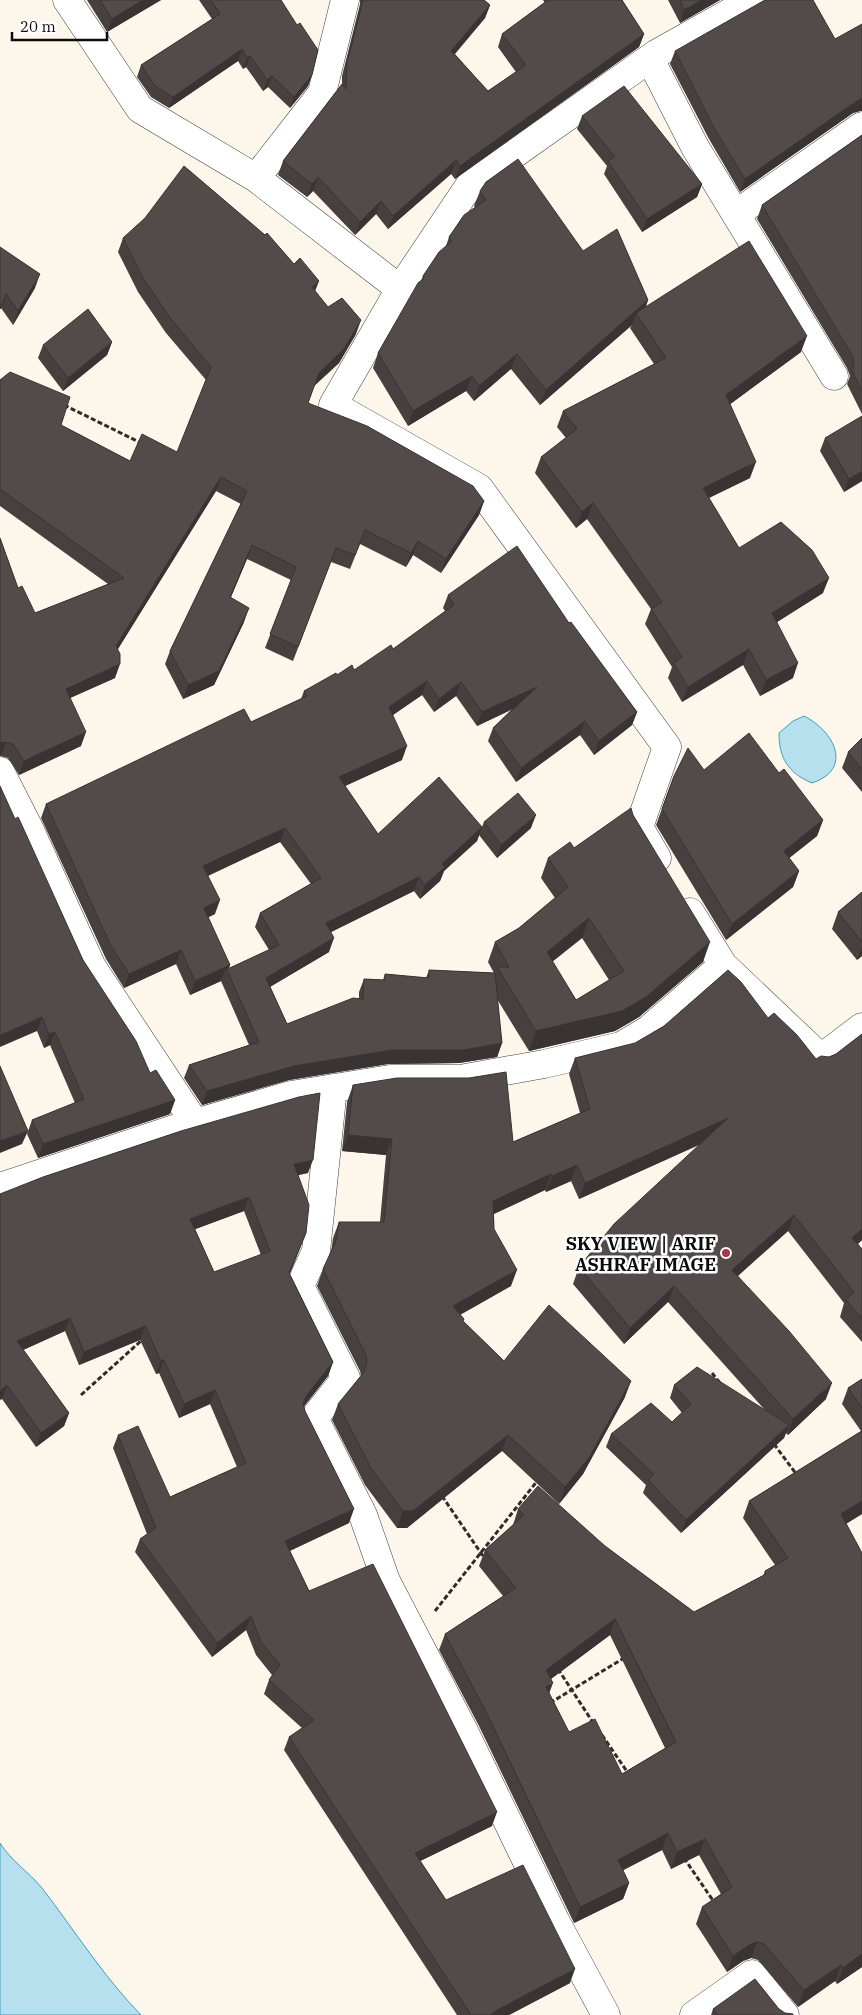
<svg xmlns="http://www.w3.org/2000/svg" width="862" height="2015" viewBox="0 0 862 2015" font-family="'IBM Plex Serif',serif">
	<rect width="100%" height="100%" fill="#fdf7eb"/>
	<!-- water -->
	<path fill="#b6e0ee" stroke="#469cbc" d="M804,716c30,15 50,53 8,67 -24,-10 -33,-25 -33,-50l14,-12z
		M0,1843c11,18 29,29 42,45 33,43 61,88 99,127h-141z"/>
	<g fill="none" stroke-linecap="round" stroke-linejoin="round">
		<!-- street casing -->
		<g stroke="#3e3e3e" stroke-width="29">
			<path id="street" d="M67,0l73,109 116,69 144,111 -67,116 146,83 188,259 -28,80 18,31
				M650,59l45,88 139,229
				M256,178l66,-85 23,-93
				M736,214l126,-88
				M400,289l69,-103 187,-132 96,-54
				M0,771l29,57 63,139 103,156
				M690,912l33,53 98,93 41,-31
				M333,1088l-17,163 -16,35 46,92 -32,40 49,97 23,66 79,152 91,189 50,93
				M0,1187l171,-57 120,-35 99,-16h70l84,-15 77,-18 27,-16 75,-65
				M694,2015l58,-41 33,41"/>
		</g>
		<!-- path -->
		<path stroke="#2d2d2d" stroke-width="3" stroke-dasharray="5 2.5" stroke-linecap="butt" d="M64,405l77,38
			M712,1373l8,10
			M81,1395l61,-55
			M774,1444l23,31
			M442,1496l43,63
			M435,1611l103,-131
			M558,1669l36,55
			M550,1703l74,-45
			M602,1735l26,38
			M684,1858l30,44"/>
		<!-- street -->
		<use href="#street" stroke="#fff" stroke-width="28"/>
	</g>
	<!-- wall -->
	<path fill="#47403f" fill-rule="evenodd" d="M87,0h74l-54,32z
		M199,0h82l31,75 -4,11 -18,22 -22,-21 -5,4 -17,-24 -3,2 -5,-8 -69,47 -18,-11 -14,-20 4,-12 71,-46z
		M360,0h124l6,5 -5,13 -30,36 33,37 28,-19 -18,-25 4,-13 43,-31 -2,-3h79l22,34 -5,13 -184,132 -4,-5 -63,55 -12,-15 -21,21 -42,-44 -6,6 -29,-22 5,-14 59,-77v-8l18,-72z
		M668,0h52l-40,23z
		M675,51l185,60 -7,2 -113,79 -31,-53 -39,-75z
		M582,116l120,68 -5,13 -55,35 -38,-58 3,-8 -30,-37z
		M862,135v279l-15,-30 3,-8 -3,-8 -90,-149 5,-14z
		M480,191l103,60 65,49 -2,6 155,46 -71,52 20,74 -41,20 30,50 84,45 -46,29 16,56 -33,18 -17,-31 -61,37 -14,-24 4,-11 -27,-43 6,-15 -64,-90 -11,9 -41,-55 6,-16 25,-19 -9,-11 6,-16 91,-47 -24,-36 2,-3 -92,80 -29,-36 -37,32 -8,-10 -58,35 -35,-58 5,-15 43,-72 2,-5 23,-30 3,-9 26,-30 -1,-1z
		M123,238l192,53 13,16 28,27 -17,29 -25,23 -6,17 176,98 -5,14 -38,58 -28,-18 -7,12 -46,-23 -10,25 -19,-7 -38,99 -28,-13 26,-68 -44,-21 -16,38 13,25 -30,63 -31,14 -18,-35 5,-13 71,-147 -25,-13 -98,158 -3,29 -45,20 11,48 -62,29 -11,-17 -8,-2v-218l18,50 17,25 73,-29 -108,-78v-126l61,45 69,36 47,-9 29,-72 -40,-47 -28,-41 -20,-40z
		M0,247l35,41 -22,37 -12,-17z
		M112,342l-5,13 -44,36 -25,-33 5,-13z
		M825,438l37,43 -18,11 -24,-41z
		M448,595l121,28 68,89 -5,13 -38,30 -14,-20 -64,47 -28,-41 5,-13 19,-19 -35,17 -21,-30 -22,16 -12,-17 -29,20 9,45 -57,26 33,48 104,-7 2,-5 47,6 -34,30 -18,-23 -2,6 -33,30 -4,10 -20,18 -6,-8 -83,41 -2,20 -59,35 17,37 72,-26v-6l5,-13 19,1 2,-6 41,4 3,-8 65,3 -6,-11 7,-20 24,-14 36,-30 -14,-20 7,-20 26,-10 59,-33 70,147 -64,55 -24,14 -86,20 -32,-52 5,44 -5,14 -38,6 -71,1 -99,16 -87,25 -18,-27 5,-13 60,-20 -28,-64 -31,14 -14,-31 -52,24 -18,-29 -65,-141 5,-14 205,-82 50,-23 3,-8 33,-16 17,-5 39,-21 52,-38 -2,-3zM280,842l31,42 -51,29 -5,14 14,23 -40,18 1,-3 -22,-48 7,-3 -7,-38zM582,938l27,42 -33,20 -24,-38z
		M862,738v54l-20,-24 6,-16z
		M704,770l75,3 44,47 -6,16 -28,22 10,13 -6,16 -67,53 -70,-115 18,-49z
		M15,819l68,141 67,113 25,27 -5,14 -132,44 -11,-24 5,-14 43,-17 -25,-58 -6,3 -7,-17z
		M862,892v64l-5,4 -25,-31 6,-17z
		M768,1018l48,41 13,-2 7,-3 26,-20v206l-4,4 4,5v93l-22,-25 4,-14 -56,-72 -50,45 88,123 -38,36 -2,-2 -2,5 -103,95 -38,-40 3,-8 -40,-38 5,-13 61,-12 10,-9 -12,-15 4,-13 91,25 -97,-108 -44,42 -51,-60 6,-17 120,-122 -120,54 -8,-18 -25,11 -1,-2 -51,24v15l17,57 -51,29 4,7 40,39 121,36 -42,77 -24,30 -57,-53 -95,77h-10l-32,-43 -33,-65 6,-16 23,-28 -1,-5 -43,-85 6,-17 8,-17 2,-14 6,-16h41l6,-67 -44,-4 5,-49 6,-17 160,57 67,-29 -11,-39 6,-16z
		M308,1173l-10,2 8,58 -16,41 43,88 -5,14 -24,30 1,5 44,112 -59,28 19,40 183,235 -72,35 26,39 124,83 -61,32h-52l-173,-265 5,-13 13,-9 -38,-34 5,-14 3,-5 -16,-20 -10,-25 -34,27 -77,-105 5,-13 7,-5 -34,-86 5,-13 52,62 67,-30 -27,-63 -31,14 -20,-45 -3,1 -16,-34 -61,25 -14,-34 -42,19 46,63 -5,13 -28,21 -34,-48 -2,-205zM244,1211l17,44 -47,17 -19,-43z
		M862,1379v135l-16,10 16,443 -25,17 -2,-3 -37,26 -40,-47 -7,-2 -8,3 -16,11 -31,-48 6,-17 19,-13 -22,-39 -28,14 -9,-19 -39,20 6,13 -6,16 -49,24 -95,-197 -40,-76 6,-16 58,-38 -24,-30 6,-16 28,-25 5,-16 87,37 89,66 69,-36 2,-5 10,-6 -32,-47 6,-17 112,-70 -19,-27 6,-16zM610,1635l55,113 -43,26 -53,-42 -20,-39 2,-14z
		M713,2009h66l6,4 8,2h-82z"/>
	<!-- shaded-wall -->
	<path fill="#393433" d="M143,0h18l-54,32 5,-13z
		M702,0h18l-40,23 4,-13z
		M490,5l-5,13 -39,46 5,-13z
		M644,34l-5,13 -184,132 5,-13z
		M242,49l-4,12 -69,47 4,-11z
		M250,56l-4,11 -3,2 4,-11z
		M312,75l-4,11 -18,22 4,-11z
		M272,76l-4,11 -5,4 4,-11z
		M862,98v13h-2l-7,2 -113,79 5,-13 113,-79z
		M456,160l-5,14 -63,55 5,-13z
		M318,177l-5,14 -6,6 5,-13z
		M702,184l-5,13 -55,35 5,-13z
		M381,201l-5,13 -21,21 5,-13z
		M40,274l-5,14 -22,37 5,-14z
		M319,281l-5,13 -2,-7z
		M648,300l-5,15 -7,-2 -4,12 -92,80 6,-15z
		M361,320l-5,14 -17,29 -25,23 5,-13z
		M807,336l-6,16 -80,59 5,-16z
		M112,342l-5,13 -44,36 5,-13z
		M517,354l-6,15 -37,32 5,-15z
		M472,376l-6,15 -58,35 5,-15z
		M756,462l-6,16 -52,25 5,-15z
		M862,471v10l-18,11 5,-13z
		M221,477l-5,14 -105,169 5,-14z
		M484,501l-5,14 -38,58 5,-14z
		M593,503l-6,16 -11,9 6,-16z
		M418,541l-5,14 -7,12 5,-14z
		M252,545l-5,14 -22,52 5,-14z
		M829,578l-6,15 -57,36 6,-16z
		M249,608l-5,14 -30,63 -31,14 5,-14z
		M749,649l-6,16 -61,37 6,-15z
		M798,663l-5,15 -33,18 6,-16z
		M120,664l-5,14 -54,24 5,-13z
		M427,681l-5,14 -38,26 5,-14z
		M461,682l-5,14 -22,16 5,-13z
		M537,687l-5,13 -55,26 5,-14z
		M637,712l-5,13 -38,30 5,-14z
		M585,721l-5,14 -64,47 5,-14z
		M86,732l-5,14 -62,29 5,-14z
		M6,742l-5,13 -1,1v-13z
		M407,746l-5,14 -68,31 5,-14z
		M536,815l-5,13 -34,30 4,-13z
		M823,820l-6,16 -39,31 6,-16z
		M482,827l-5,14 -33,30 -4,10 -20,18 5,-14 17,-21z
		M285,828l-5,14 -82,38 5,-14z
		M799,871l-6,16 -67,53 6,-16z
		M419,877l-5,14 -93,46 5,-14z
		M220,900l-5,14 -16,8 5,-14z
		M589,918l-7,20 -43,34 8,-20z
		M334,938l-5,14 -68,40 5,-14z
		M710,942l-7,20 -64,55 -24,14 -86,20 7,-20z
		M862,947v9l-5,4z
		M181,950l-5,14 -52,24 5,-14z
		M230,965l-3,7 -1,-4 -5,13 -31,14 5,-14z
		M42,1017l-5,14 -37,16v-12z
		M55,1032l-5,13 -6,3 5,-14z
		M502,1043l-5,14 -38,6 -71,1 -99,16 -87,25 5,-14 87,-25 98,-16z
		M175,1100l-5,14 -132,44 5,-14z
		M728,1118l-6,16 -143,65 6,-16z
		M28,1131l-6,13 -22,9v-12z
		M348,1135l44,4 -6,16 -44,-4z
		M313,1160l-5,13 -19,4 5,-13z
		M577,1165l-6,16 -25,11 6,-16z
		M551,1174l-6,16 -58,27 6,-16z
		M249,1197l-5,14 -59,22 5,-14z
		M794,1215l-6,16 -62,55 6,-16z
		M862,1229v11l-16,14 6,-16z
		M517,1270l-6,16 -64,36 6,-16z
		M674,1286l-6,16 -44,42 6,-16z
		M70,1318l-5,13 -53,24 5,-14z
		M145,1326l-5,14 -61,25 5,-13z
		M164,1360l-5,13 -3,1 5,-13z
		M333,1362l-5,14 -26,33 5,-14z
		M631,1381l-6,16 -42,77 -24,30 6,-17z
		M832,1383l-6,16 -38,36 5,-16z
		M7,1385l-5,14 -2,1v-9z
		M215,1390l-5,14 -31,14 5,-14z
		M69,1413l-5,13 -28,21 5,-14z
		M789,1425l-5,13 -103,95 5,-13z
		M508,1435l-6,16 -95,77h-10l6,-17z
		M862,1501v13l-27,16 6,-16z
		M354,1509l-5,14 -69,32 5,-14z
		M251,1616l-5,14 -34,27 5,-14z
		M615,1619l-5,16 -70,52 6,-17z
		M553,1683l-6,16 -1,-12z
		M497,1812l-5,14 -82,40 5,-13z
		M668,1833l-6,17 -50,26 6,-16z
		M705,1839l-6,16 -28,14 6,-17z
		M629,1883l-6,16 -49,24 6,-16z
		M757,1942l-6,16 -8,3 -16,11 6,-16 16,-11z
		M862,1954v13l-25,17 6,-16z
		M841,1965l-6,16 -37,26 6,-17z
		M575,1969l-5,14 -61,32h-19l7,-5z"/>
	<!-- building -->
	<path fill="#524b49" stroke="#393433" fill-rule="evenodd" d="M100,0h43l-31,19z
		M211,0h70l16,25 3,-2 18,27 -6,25 -18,22 -22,-21 -5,4 -17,-24 -3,2 -5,-9 -69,48 -18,-11 -14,-21 79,-51z
		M363,0h121l6,5 -39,46 37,40 38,-26 -24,-31 46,-34h74l22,34 -184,132 -4,-6 -63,56 -12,-15 -21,21 -42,-45 -6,7 -29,-23 59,-77 4,5 1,-26z
		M680,0h22l-18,10z
		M765,0h48l22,39 27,-15v74l-4,2 -113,79 -32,-53 -38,-75z
		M624,86l78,98 -55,35 -39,-58 7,-4 -33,-41z
		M862,135v256l-10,-20 2,-8 -2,-8 -90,-150z
		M518,159l65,92 34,-22 31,71 -102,90 -29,-36 -38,32 -7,-10 -59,35 -35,-58 40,-70 6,-5 -1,-2 16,-24 13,-11 -3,-4 15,-22 22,-15 -6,-9 6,-9z
		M184,166l81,69 2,-2 27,31 6,-6 19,23 -7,6 16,20 14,-9 19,22 -17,29 -25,24 -11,30 59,23 106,60 11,15 -38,58 -28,-18 -7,12 -46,-23 -10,25 -19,-7 -38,99 -28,-13 26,-67 -44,-22 -22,52 19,11 -30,63 -31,14 -18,-34 77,-160 -26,-14 -105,169 4,8v10l-54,25 20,43 -62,29 -11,-17 -7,-2 -6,1v-205l18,50 4,-2 13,27 89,-35 -124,-89v-109l10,-8 60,25 -9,28 69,36 12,-27 35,18 34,-85 -40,-48 -28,-41 -20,-40 22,-20z
		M749,241l58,95 -81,59 30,67 -53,26 36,60 42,-26 31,28 17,28 -57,35 26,50 -32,17 -17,-31 -61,38 -14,-24 8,-6 -31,-48 11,-7 -69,-99 -11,9 -41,-55 36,-28 -14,-18 103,-53 -30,-45z
		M0,247l40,27 -22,37 -12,-17 -6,15z
		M88,309l24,33 -44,36 -25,-33z
		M862,416v55l-13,8 -24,-41z
		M517,546l52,77 2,-1 66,90 -38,29 -14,-20 -64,47 -28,-40 44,-41 -55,25 -21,-30 -22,17 -12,-18 -38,26 18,39 -68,31 39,57 61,-57 43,50 -40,37 3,3 -20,18 -6,-8 -93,46 8,15 -68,40 21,46 66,-26 10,1 1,-20 21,1v-6l44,4v-8l66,3 7,70 -38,7h-72l-98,16 -87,25 -18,-26 70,-23 -33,-74h4l49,-23 -19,-32 61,-35 -36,-50 -82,38 17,34 -16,8 26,57 -35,16 -14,-31 -52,24 -18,-28 -65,-142 198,-95 7,13 56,-26 -3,-5 32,-18 1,2 15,-10 2,5 37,-25 2,4 61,-44 -6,-10z
		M749,733l30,40 5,-4 39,51 -39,31 15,20 -67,53 -70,-115 12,-33 14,-28 16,22z
		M862,738v31l-14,-17z
		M0,786l15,33 3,-2 2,4 63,139 53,81 14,32 6,-3 19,30 -132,44 -11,-24 52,-21 -29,-67 -6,2 -7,-17 -42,18z
		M518,793l18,22 -35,30 -17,-23z
		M631,808l2,7 77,127 -64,55 -24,14 -86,20 -39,-64h12l-14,-25 24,-14 49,-41 -20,-29 22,-16 4,6zM589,918l35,53 -48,29 -29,-48z
		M862,892v50l-24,-30z
		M728,970l13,12 27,36 6,-5 23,22 19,24 5,-3 8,1 7,-3 26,-20v195l-10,9 10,11v70l-16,-19 8,-8 -60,-77 -62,55 57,61 43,52 -39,36 -119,-133 -44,42 -51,-61 35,-43 114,-106 -143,65 -8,-18 -25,11 -1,-2 -58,27 1,28 23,41 -64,36 11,13 -1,2 41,40 45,-56 82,76 -42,77 -24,29 -57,-52 -95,76h-10l-32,-43 -33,-64 26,-32 3,-9 -1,-8 -43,-86 13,-28 3,-19h45l8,-83 -44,-4 5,-50 44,-7h72l37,-6 7,70 77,-33 -15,-51 60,-15 29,-17z
		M0,1066l28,65 -28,10z
		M320,1093l-7,67 -19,4 15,41 -3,28 -17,40 44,89 -26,33 -4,8 2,8 49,98 -69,32 24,50 64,-27 124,248 -82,41 31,47 77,-35 52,104 -78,41 -7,5h-19l-182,-278 25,-17 -45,-40 11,-15 -19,-23 -10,-26 -34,27 -77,-104 16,-11 -38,-93 20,-9 32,71 76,-34 -31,-73 -31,14 -20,-44 -3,1 -16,-35 -61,26 -14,-34 -53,23 52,72 -28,20 -34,-48 -7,6v-197l43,-17 138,-46 118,-34zM249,1197l21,54 -56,21 -24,-53z
		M697,1367l92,58 -103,95 -38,-40 6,-6 -43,-40 40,-31 21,19 19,-18 -17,-19z
		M862,1379v29l-14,-20z
		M862,1431v70l-21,13 21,39v401l-19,14 -2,-3 -37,25 -40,-46 -7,-2 -8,3 -16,11 -31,-49 30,-20 -27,-48 -28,13 -9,-19 -50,27 11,23 -49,24 -95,-197 -40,-76 71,-46 -31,-38 39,-35 -6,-6 20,-23 67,60 89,66 72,-38 -1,-3 23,-13 -39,-57zM615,1619l61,123 -54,32 -27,-55 -26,13 -23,-45 7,-4 -7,-13z
		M755,1979l24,30 6,4 8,1v1h-75l-5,-6z"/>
	<!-- markers -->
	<circle fill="#a93549" stroke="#fff" stroke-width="2" cx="726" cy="1253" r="5"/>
	<g text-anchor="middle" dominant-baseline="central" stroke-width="5" stroke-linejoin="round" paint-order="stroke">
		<!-- poi labels -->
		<g font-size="18" font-weight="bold" fill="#0b0b0b" stroke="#fff" text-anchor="end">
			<text x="716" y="1243">SKY VIEW | ARIF<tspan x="716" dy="21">ASHRAF IMAGE</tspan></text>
		</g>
	</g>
	<!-- scale -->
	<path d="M12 32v8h95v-8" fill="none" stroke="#0b0b0b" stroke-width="2.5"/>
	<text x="20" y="32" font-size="15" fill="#0b0b0b" stroke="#ffffff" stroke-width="4" paint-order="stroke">20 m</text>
</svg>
